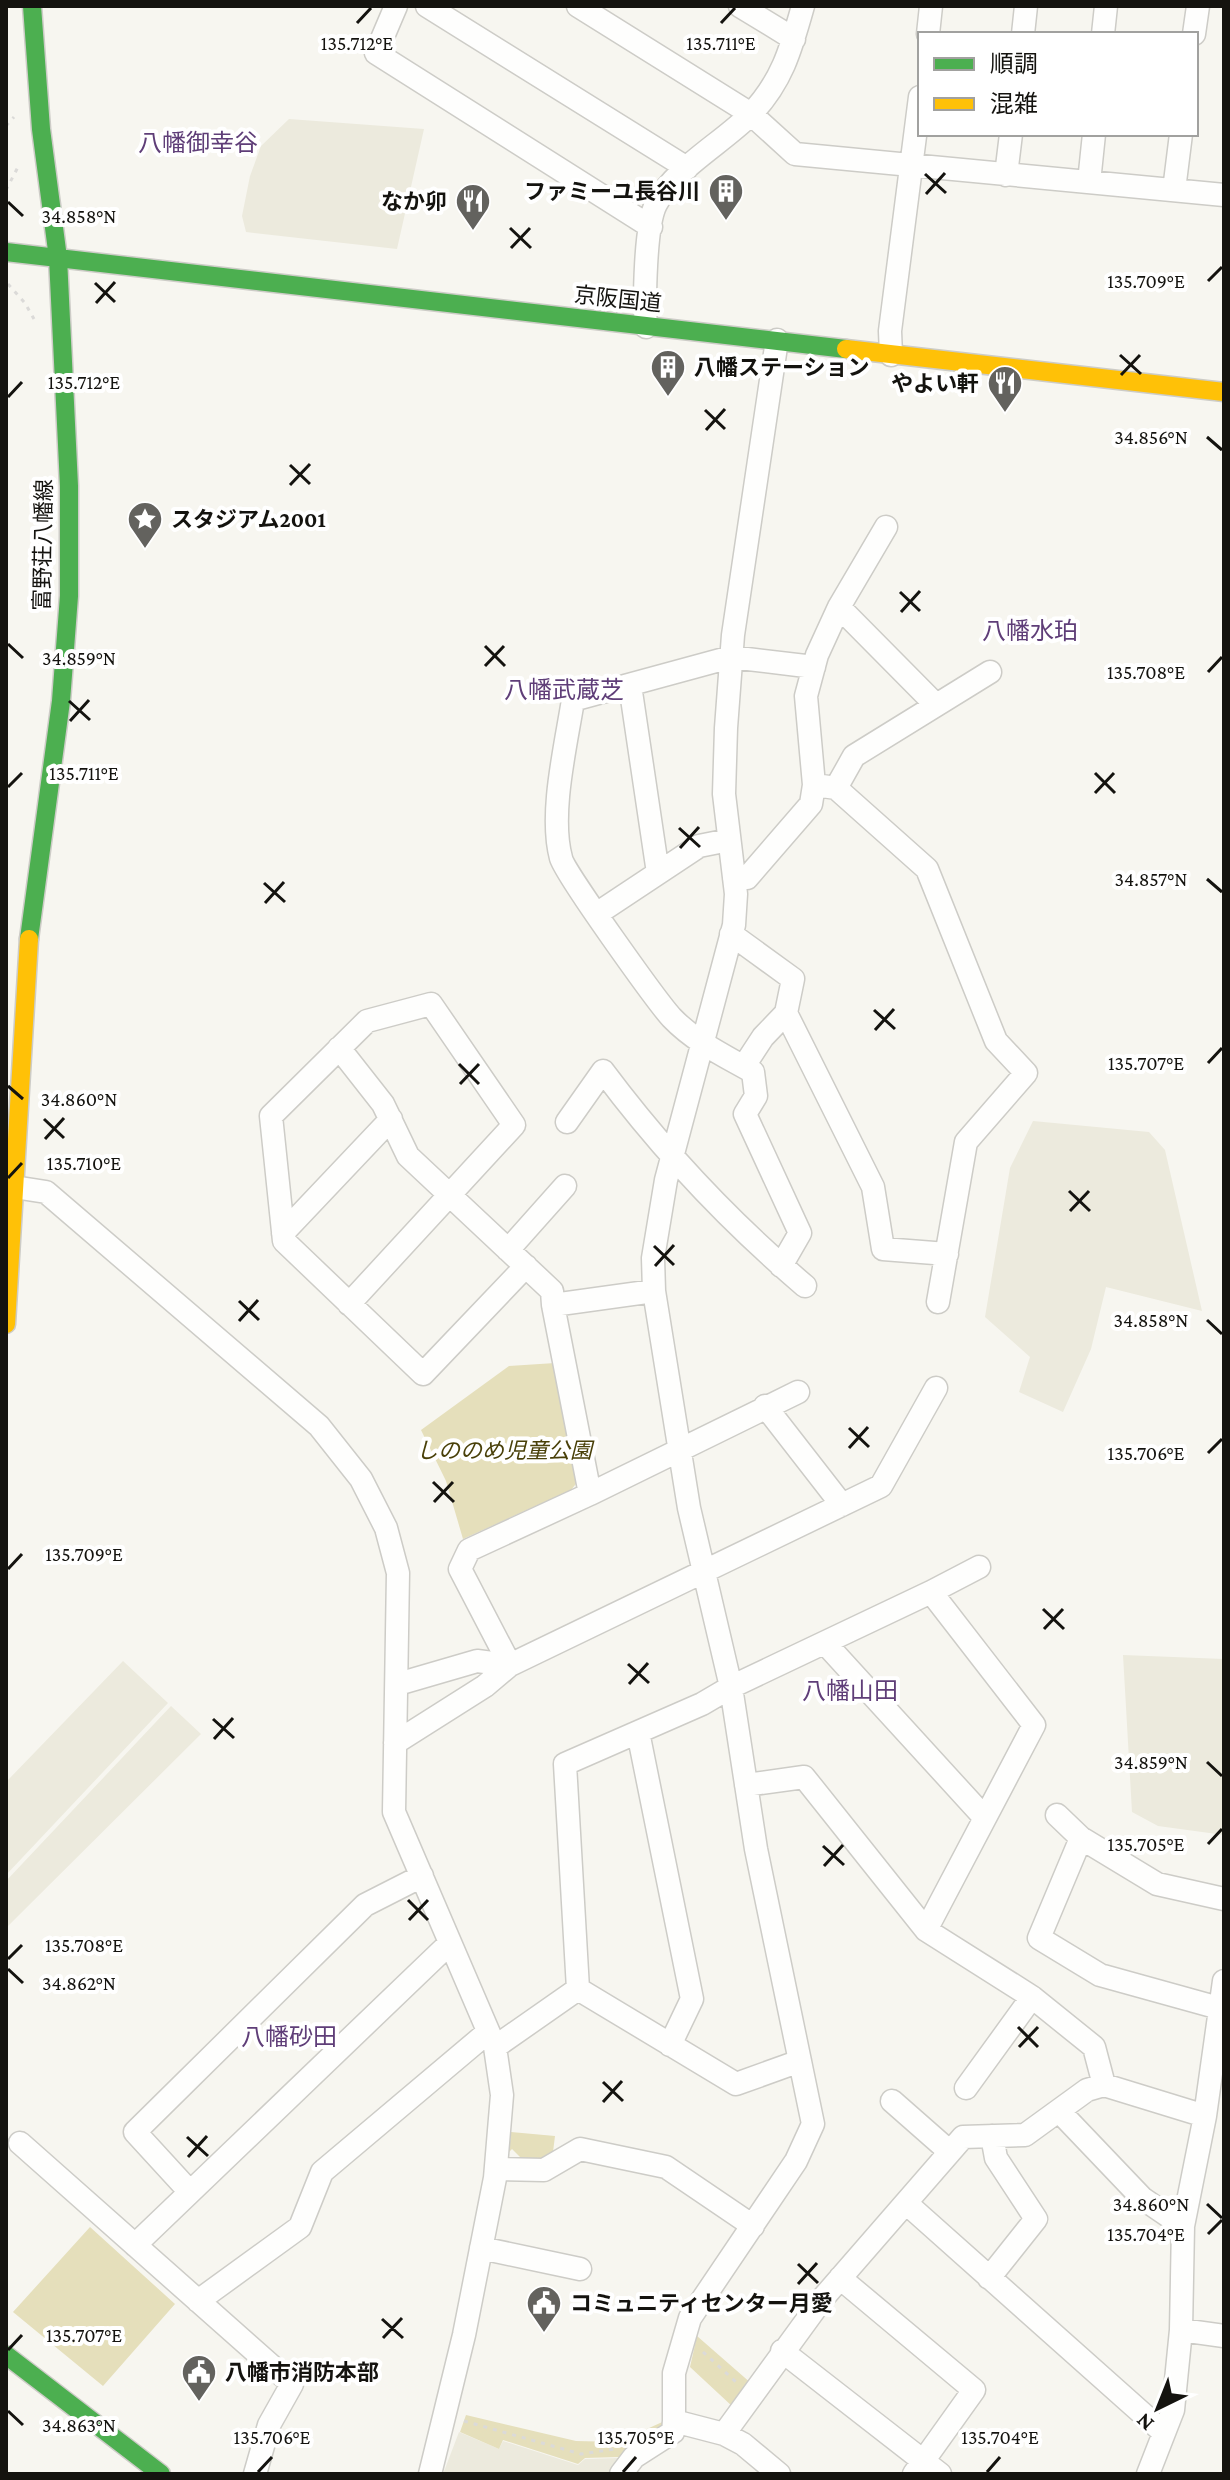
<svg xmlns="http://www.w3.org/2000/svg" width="1230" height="2480" viewBox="0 0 1230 2480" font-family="'Crimson Pro','Noto Sans JP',serif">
	<rect width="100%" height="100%" fill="#f7f6f0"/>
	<!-- built -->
	<path fill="#eceadd" d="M289,119l135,10 -27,120 -151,-17 -4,-16 8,-40 11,-30z
		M1033,1121l116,11 16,18 37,161 -96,-24 -15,62 -28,63 -44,-20 11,-35 -45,-40 25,-149z
		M1123,1655l101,4v176l-66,-9 -26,-14z
		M123,1661l45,42 -162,172 2,-95z
		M171,1706l30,28 -195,194v-47z
		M459,2432l40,17 4,-8 75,24 7,-6 34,-1 -9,16h-167z"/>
	<!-- green -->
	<path fill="#e5dfbb" d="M555,1363l24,117 -8,10 -108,49 -17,-58 -25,-51 88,-64z
		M511,2132l44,4 -2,16 -17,10 -18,-1 2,-4 -8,-8 -3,3z
		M90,2227l85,77 -72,82 -90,-74z
		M697,2336l55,48 -19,23 -43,-40z
		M466,2415l110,26 42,1 51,-23 -1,7 -49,31 -34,1 -7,6 -75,-24 -4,9 -39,-17z"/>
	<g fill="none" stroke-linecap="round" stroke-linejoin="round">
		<!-- street casing -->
		<g stroke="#cdccc7" stroke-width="25">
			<path id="street" d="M396,6l-20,47 275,174
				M427,6l260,162
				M578,6l173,108 44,40 429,41
				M740,6l54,33
				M928,34l3,-28
				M1023,34l3,-28
				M1103,34l3,-28
				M1194,34l4,-28
				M1006,175l5,-41
				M1089,182l5,-48
				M1174,190l7,-56
				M646,327c-2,-25 -1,-102 10,-123 18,-35 66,-61 94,-89 32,-33 41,-66 53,-109
				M777,340l-44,295 -7,93 -2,66 12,100 -2,31 -68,255 -13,78 1,33 35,217 42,179 25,162 57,275 -17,37 -106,157 -16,55v48l50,13 99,-136 140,-161 62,-2 62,-45 17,-5 101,31
				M891,355l-1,-24 30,-234
				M839,607l97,98
				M630,685l28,188
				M822,786l14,2 18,-32 136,-84
				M836,788l91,81 69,172 30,32 -60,69 -28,160
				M734,878h13l64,-74 3,-19 -8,-89 11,-41 22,-48 47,-80
				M598,913l101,-67 30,-6
				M731,934l62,45 -7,34 -23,24 -19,29
				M786,1013l87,174 10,62 64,5
				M339,1048l44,56 25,52 144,135 1,14
				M567,1122l36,-51c59,79 128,152 202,215
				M14,1187l32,5 273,234 42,53 25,49 12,45 -4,239 101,235 7,48 -7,83 -31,157 -34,139
				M283,1233l108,-114
				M508,1250l57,-64
				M781,1266l19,-33 -55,-119 11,-18 -3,-24c-28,-16 -58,-30 -81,-54 -14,-15 -108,-146 -111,-160 -12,-44 5,-113 12,-158l158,-43 83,10
				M349,1304l165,-179 -83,-121 -64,17 -96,95 13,125 139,133 103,-108
				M765,1406l77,99
				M590,1494l208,-102
				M931,1592l48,-25
				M825,1643l159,174
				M398,1684l79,-23 33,4 371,-179 55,-98
				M638,1732l54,267 -22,46
				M395,1743l90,-57 25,-21 -50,-96 9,-19 121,-56 -37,-189 101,-14
				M746,1785l58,-8 122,153 106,67 62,50 10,38
				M1057,1815l24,23 -42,100 61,37 119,33
				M1081,1838l76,46 67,15
				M578,1989l-13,-225 137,-60 29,-17 200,-95 103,133 -108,205
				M578,1989l158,95 64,-23
				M495,2047l83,-58
				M966,2088l66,-91
				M892,2101l58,51
				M1059,2111l83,87 41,28
				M20,2143l272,241 -23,41 -14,49
				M496,2169l48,1 36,-21 86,18 87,59
				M190,2192l-55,-60 230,-227 57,-29
				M906,2203l256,228
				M135,2245l315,-302
				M481,2248l99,21
				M840,2278l134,112 -60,84
				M989,2278l47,-59 -40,-61 -4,-22
				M198,2301l102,-74 22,-55 166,-140
				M1181,2330l43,6
				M782,2351l158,123
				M724,2434l19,10 36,30
				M621,2474l13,-17 39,-25 1,-11
				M1148,2474l25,-64 8,-80 2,-104 22,-110 19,-135"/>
		</g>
		<!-- fast casing -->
		<g stroke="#cdccc7" stroke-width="21">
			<path id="fast" d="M6,252l840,97
				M29,939l32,-238 8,-105v-110l-11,-228 -17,-129 -9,-123
				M6,2355l155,119"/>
		</g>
		<!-- slow casing -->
		<g stroke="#cdccc7" stroke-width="21">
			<path id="slow" d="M846,349l378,43
				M6,1324l23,-385"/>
		</g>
		<!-- path -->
		<path stroke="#dbdad8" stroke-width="3" stroke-dasharray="4 6" stroke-linecap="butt" d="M6,126l8,-9
			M6,190l12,-23
			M8,284l17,19 9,16
			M703,2352l33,30
			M464,2421l117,33 34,-5"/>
		<!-- street -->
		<use href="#street" stroke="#fefefd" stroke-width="22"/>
		<!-- fast -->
		<use href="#fast" stroke="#4caf50" stroke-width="18"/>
		<!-- slow -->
		<use href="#slow" stroke="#ffc107" stroke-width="18"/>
	</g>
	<!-- ticks -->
	<path fill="none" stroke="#14130f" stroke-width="3" d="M357,23l14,-15M721,23l14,-15M925,174l21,19M926,194l19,-21M8,202l15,14M510,228l21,20M511,248l19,-20M1208,281l14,-14M95,283l20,19M96,303l19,-21M1120,355l21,19M1121,375l19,-20M8,397l14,-15M705,410l20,19M706,430l19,-21M1207,437l15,13M290,465l20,19M290,485l20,-21M900,592l20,19M901,612l19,-21M8,644l15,14M485,646l20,20M485,666l19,-20M1208,672l14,-15M69,701l21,19M70,721l19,-21M1095,773l20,20M8,787l14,-14M1095,793l19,-20M679,828l21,19M680,848l19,-21M1207,879l15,13M264,883l21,19M265,903l19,-21M874,1010l21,19M875,1030l19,-21M1208,1063l14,-15M459,1064l20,20M460,1084l19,-20M8,1086l15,13M44,1119l20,19M45,1139l19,-21M8,1178l14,-15M1069,1191l21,20M1070,1211l19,-20M654,1246l20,19M655,1266l19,-21M239,1301l20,19M1207,1320l15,14M239,1321l19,-21M849,1428l20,19M849,1448l19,-21M1208,1453l14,-14M433,1482l21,20M434,1502l19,-20M8,1569l14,-15M1043,1609l21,20M1044,1629l19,-20M628,1664l21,19M629,1684l19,-21M213,1719l21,19M214,1739l19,-21M1207,1762l15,14M1208,1844l14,-15M823,1846l21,19M824,1866l19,-21M408,1900l20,20M409,1920l19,-20M8,1959l14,-14M8,1969l15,14M1018,2027l20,20M1019,2047l19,-20M603,2082l20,19M603,2102l19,-21M187,2137l21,19M188,2157l19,-21M1207,2204l15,14M1208,2234l14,-14M798,2264l20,19M798,2284l19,-21M382,2319l21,19M383,2338l19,-20M8,2350l14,-15M8,2411l15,14M258,2472l14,-15M623,2472l13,-15M987,2472l13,-15"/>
	<!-- icons -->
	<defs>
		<g id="building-pin" transform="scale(1.8)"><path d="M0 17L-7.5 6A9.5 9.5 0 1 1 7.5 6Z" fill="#63625e" stroke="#fff"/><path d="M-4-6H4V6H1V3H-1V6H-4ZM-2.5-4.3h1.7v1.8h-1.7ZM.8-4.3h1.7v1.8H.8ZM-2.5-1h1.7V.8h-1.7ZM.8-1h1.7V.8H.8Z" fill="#fff"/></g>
		<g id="restaurant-pin" transform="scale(1.8)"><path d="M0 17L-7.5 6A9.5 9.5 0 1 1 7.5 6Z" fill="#63625e" stroke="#fff"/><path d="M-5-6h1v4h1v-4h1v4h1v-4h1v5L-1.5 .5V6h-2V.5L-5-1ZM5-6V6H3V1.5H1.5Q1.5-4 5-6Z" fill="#fff"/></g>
		<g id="sight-pin" transform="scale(1.8)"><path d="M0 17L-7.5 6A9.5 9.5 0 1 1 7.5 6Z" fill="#63625e" stroke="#fff"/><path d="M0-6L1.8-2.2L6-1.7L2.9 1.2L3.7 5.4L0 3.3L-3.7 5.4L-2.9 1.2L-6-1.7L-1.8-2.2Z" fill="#fff"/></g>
		<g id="civic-pin" transform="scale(1.8)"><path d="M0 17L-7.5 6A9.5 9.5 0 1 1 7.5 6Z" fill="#63625e" stroke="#fff"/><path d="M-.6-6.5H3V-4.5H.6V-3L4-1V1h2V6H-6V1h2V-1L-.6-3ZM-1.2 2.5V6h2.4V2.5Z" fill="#fff"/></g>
	</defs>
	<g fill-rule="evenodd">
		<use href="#building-pin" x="726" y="191"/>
		<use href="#restaurant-pin" x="473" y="201"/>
		<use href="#building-pin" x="668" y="367"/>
		<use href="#restaurant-pin" x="1005" y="383"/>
		<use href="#sight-pin" x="145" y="519"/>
		<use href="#civic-pin" x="544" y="2303"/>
		<use href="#civic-pin" x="199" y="2372"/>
	</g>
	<g text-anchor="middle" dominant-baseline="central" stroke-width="8" stroke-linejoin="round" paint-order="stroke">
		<!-- poi labels -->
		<g font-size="22" font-weight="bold" fill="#14130f" stroke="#fff" text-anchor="start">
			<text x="700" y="191" text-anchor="end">ファミーユ長谷川</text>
			<text x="447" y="201" text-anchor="end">なか卯</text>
			<text x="694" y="367">八幡ステーション</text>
			<text x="979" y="383" text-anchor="end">やよい軒</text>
			<text x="171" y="519">スタジアム2001</text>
			<text x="570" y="2303">コミュニティセンター月愛</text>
			<text x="225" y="2372">八幡市消防本部</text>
		</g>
		<!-- street labels -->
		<g font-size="22" fill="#14130f" stroke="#fff">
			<text transform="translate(618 299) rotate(6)">京阪国道</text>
			<text transform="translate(43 545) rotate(-89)">富野荘八幡線</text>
		</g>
		<!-- park labels -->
		<g font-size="22" font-style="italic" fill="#494009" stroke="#fff">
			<text x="504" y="1450">しののめ児童公園</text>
		</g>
		<!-- neighbourhood labels -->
		<g font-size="24" fill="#5f3e78" stroke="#fff">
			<text x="198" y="142">八幡御幸谷</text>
			<text x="1030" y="630">八幡水珀</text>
			<text x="564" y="689">八幡武蔵芝</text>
			<text x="850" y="1690">八幡山田</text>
			<text x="289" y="2036">八幡砂田</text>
		</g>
	</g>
	<g font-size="20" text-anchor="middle" fill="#14130f" stroke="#fff" stroke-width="8" stroke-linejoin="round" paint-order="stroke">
		<text x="357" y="50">135.712°E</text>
		<text x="721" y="50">135.711°E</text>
		<text x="79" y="223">34.858°N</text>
		<text x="1146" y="288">135.709°E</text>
		<text x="84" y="389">135.712°E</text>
		<text x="1151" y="444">34.856°N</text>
		<text x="79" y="665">34.859°N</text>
		<text x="1146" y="679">135.708°E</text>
		<text x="84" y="780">135.711°E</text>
		<text x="1151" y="886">34.857°N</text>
		<text x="1146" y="1070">135.707°E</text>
		<text x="79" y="1106">34.860°N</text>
		<text x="84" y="1170">135.710°E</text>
		<text x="1151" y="1327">34.858°N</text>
		<text x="1146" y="1460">135.706°E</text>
		<text x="84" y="1561">135.709°E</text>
		<text x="1151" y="1769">34.859°N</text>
		<text x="1146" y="1851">135.705°E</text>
		<text x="84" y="1952">135.708°E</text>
		<text x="79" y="1990">34.862°N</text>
		<text x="1151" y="2211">34.860°N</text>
		<text x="1146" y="2241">135.704°E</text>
		<text x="84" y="2342">135.707°E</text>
		<text x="79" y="2432">34.863°N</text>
		<text x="272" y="2444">135.706°E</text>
		<text x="636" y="2444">135.705°E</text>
		<text x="1000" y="2444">135.704°E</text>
	</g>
	<!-- border -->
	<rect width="1230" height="2480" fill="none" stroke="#14130f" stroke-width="16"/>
	<!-- legend -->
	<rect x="918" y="32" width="280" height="104" fill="#ffffff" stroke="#a1a19f" stroke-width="2"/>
	<rect x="934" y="58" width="40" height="12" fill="#4caf50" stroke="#a1a19f" stroke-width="2"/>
	<text x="990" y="72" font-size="24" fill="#14130f">順調</text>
	<rect x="934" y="98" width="40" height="12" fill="#ffc107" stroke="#a1a19f" stroke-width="2"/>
	<text x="990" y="112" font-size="24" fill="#14130f">混雑</text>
	<!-- north arrow -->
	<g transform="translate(1158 2408) rotate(223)" stroke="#ffffff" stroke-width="6" paint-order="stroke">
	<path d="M0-6L14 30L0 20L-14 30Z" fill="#14130f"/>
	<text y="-12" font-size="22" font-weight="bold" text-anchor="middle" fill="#14130f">N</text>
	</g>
</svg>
